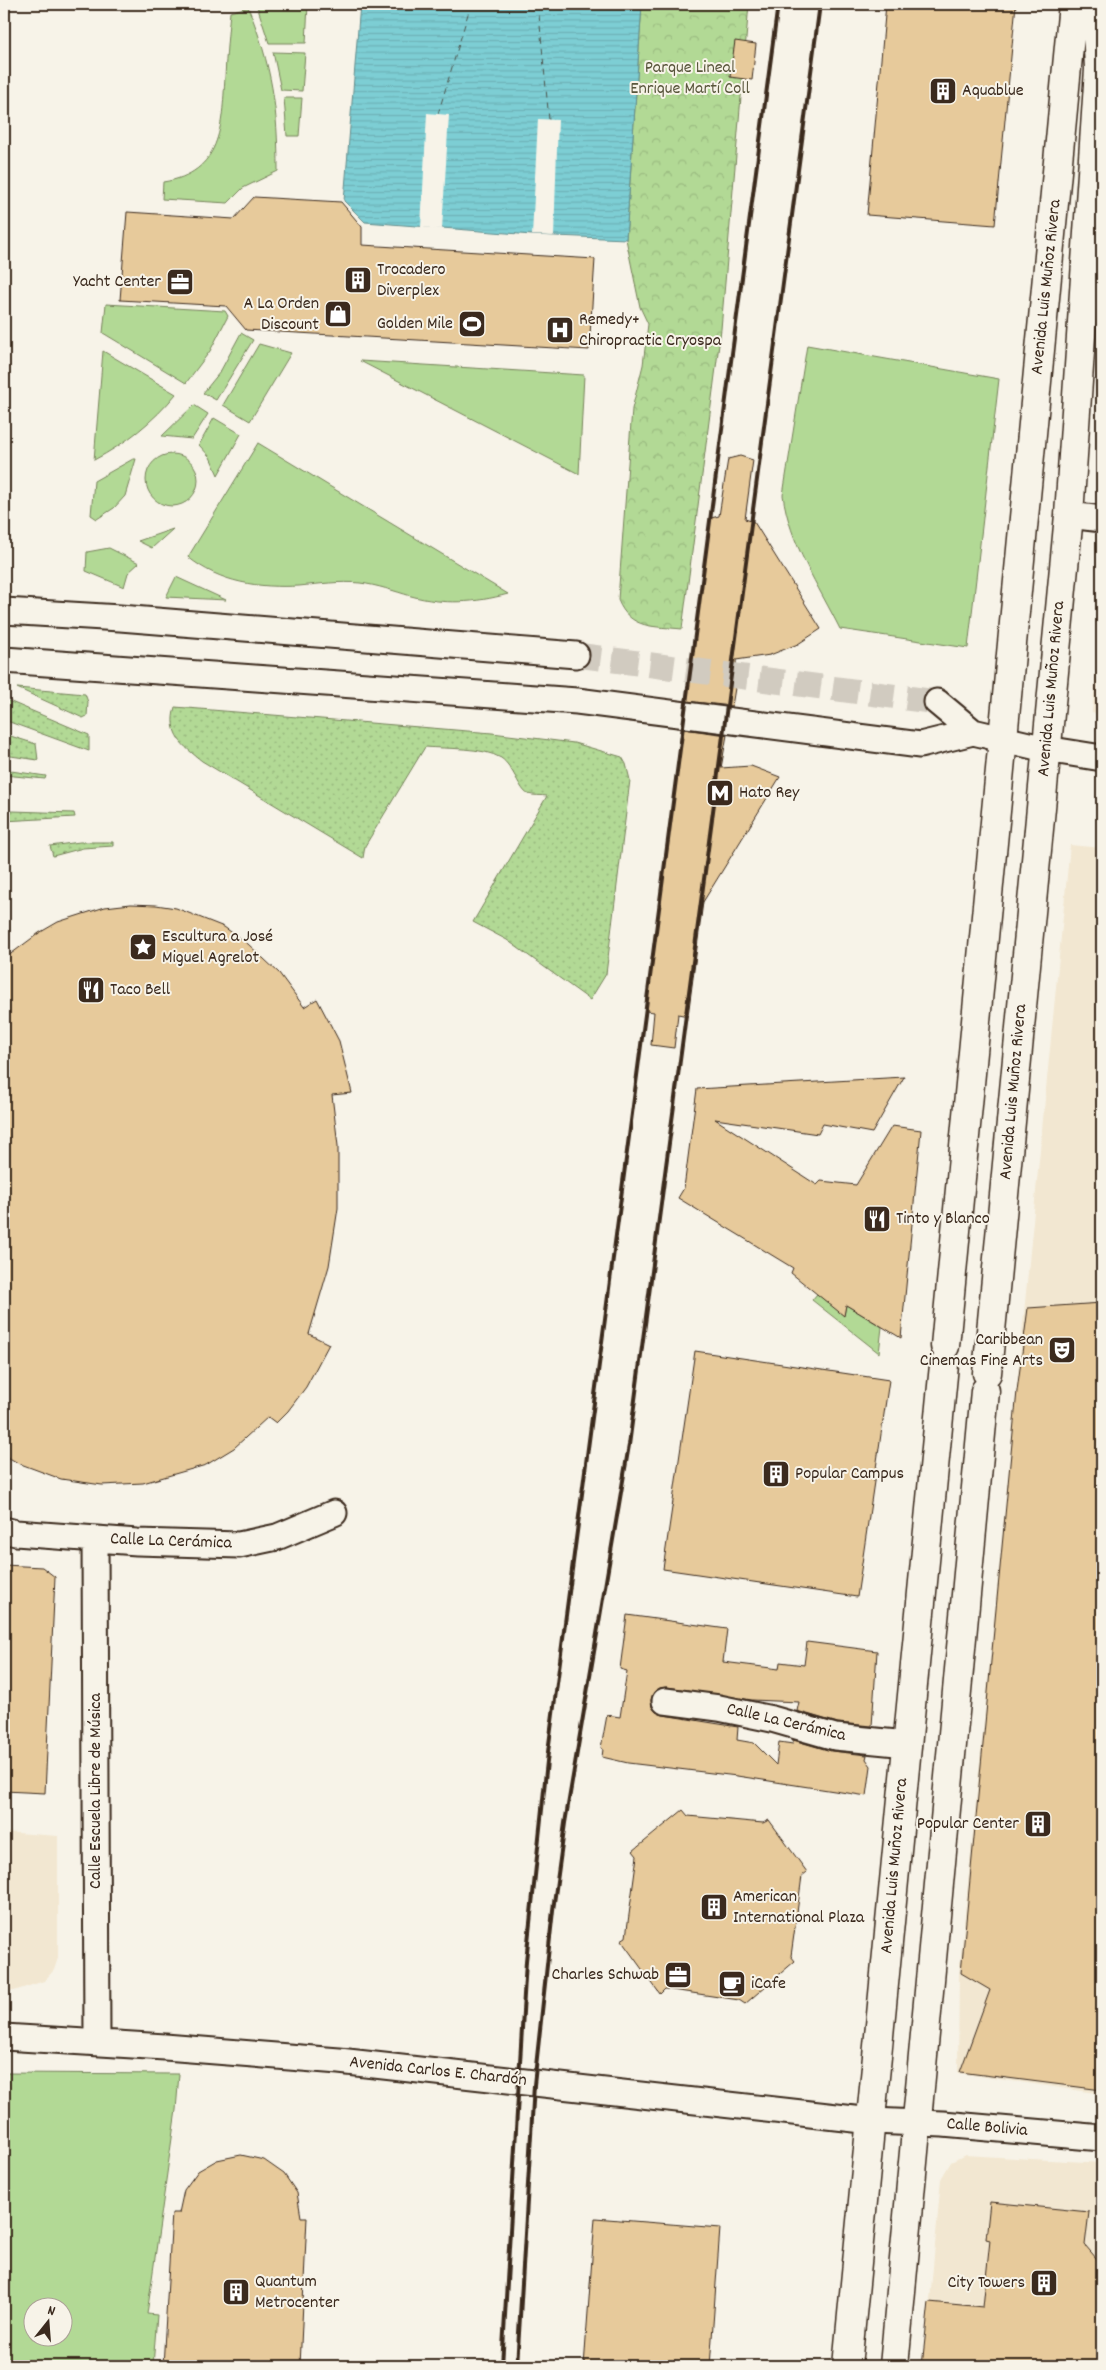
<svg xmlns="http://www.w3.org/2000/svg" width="1106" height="2370" viewBox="0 0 1106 2370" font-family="Dekko,sans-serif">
	<defs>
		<pattern id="forest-crowns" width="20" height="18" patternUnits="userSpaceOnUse" patternTransform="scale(1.25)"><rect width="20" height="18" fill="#b2d995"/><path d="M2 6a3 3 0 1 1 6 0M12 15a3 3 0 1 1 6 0" fill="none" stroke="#9aba80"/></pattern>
		<pattern id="garden-dots" width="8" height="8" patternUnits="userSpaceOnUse" patternTransform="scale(1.25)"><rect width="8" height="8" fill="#b2d995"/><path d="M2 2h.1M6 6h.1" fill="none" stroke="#9aba80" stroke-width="1.8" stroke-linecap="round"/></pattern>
		<pattern id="water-rules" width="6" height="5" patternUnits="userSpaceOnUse" patternTransform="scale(1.25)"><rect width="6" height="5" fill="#7dced4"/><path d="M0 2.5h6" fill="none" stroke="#6db1b6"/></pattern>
	</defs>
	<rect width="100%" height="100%" fill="#f7f3e8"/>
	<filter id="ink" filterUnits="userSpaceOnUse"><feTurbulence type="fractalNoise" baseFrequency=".02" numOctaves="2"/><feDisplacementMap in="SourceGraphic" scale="10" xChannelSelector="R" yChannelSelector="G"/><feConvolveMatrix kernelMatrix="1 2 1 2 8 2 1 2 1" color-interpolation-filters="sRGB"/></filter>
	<g filter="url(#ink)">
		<!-- built -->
		<path fill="#f2e7d1" d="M1102,611v103l-10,-1z
			M1070,845l32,3v1246l-144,-21 1,-99z
			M4,1832l54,4v122l-4,12 -10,11 -30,10h-10z
			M965,2155l137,8v203h-178l17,-187 10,-17z"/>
		<!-- grass -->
		<path fill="#b2d995" stroke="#76825a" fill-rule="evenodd" d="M270,4h38l-2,39h-37l-12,-37z
			M248,7c24,59 30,102 30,164l-35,17 -15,15 -66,-4 1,-17c59,-9 59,-56 62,-105 1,-22 3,-44 5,-65z
			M273,52l32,1 -3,38 -21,-1z
			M284,98h18l-3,38h-12z
			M106,304l119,7 3,5 -18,35 -24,32 -83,-50z
			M241,333l12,7 -37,60 -13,-7 17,-21z
			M259,344l32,9 -41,68 -27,-16z
			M807,345l192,34 -31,269 -128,-19c-21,-42 -51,-87 -57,-134z
			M103,351l73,43c-22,27 -51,50 -82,66z
			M360,361l224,14 -5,99z
			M194,405l14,9 -16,25 -30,-3z
			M214,418l27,16 -23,41 -8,-18 -11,-12z
			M258,443l250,151c-33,9 -64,11 -97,2 -17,-5 -34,-11 -51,-13 -21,-2 -40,1 -61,3 -40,2 -79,-3 -111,-29z
			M146 480a26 26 0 1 1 52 0a26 26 0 1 1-52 0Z
			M133,459h3l-11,37 -11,12 -17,11 -6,-4 3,-34z
			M173,529l-21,19 -14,-7z
			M109,548l30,15 -11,10 -4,14 -38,-16 1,-19z
			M176,577l50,23 -60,-3z
			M817,1294l27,21 2,-10 36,22 -3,26 -67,-53z
			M4,2073l175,1 -3,36 -29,204 10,1 -4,51h-149zM32,2308h30v30h-30z"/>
		<!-- forest -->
		<path fill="url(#forest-crowns)" stroke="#76825a" d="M642,4h107l-28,325 -39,300c-27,-3 -52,1 -64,-29l14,-191 11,-44 5,-41 -8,-17 -14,-68z"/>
		<!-- garden -->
		<path fill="url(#garden-dots)" stroke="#76825a" d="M17,688l68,6 3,8 -1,14 -4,2z
			M4,699l85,36v16l-85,-31z
			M175,707l317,26 82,10 48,14 4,7 4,16 -24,194 -16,26 -83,-60 -34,-18 74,-126c-6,-1 -13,0 -19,-2 -8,-3 -15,-28 -27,-36 -18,-11 -54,-9 -76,-11l-60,99 -2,12 -161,-97c-19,-15 -35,-27 -27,-54z
			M4,734l32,10 2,16 -34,-5z
			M4,770l42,6 -1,3 -41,-4z
			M12,811l62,2 1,4 -71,4v-9z
			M80,842h33v4l-30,2 -30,8 -3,-10z"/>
		<!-- water -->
		<path fill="url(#water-rules)" stroke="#638c8b" d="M360,4h282l-16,235 -94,-4 -167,-13 -21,-21z"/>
		<!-- pier -->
		<path fill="#f7f3e8" d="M427,113l22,2 -7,114 -21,-2z
			M538,119l20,1 -4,116 -22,-1z"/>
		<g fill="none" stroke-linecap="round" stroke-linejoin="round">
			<!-- ferry -->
			<path stroke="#4c534c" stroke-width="1" stroke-dasharray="6 5" stroke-linecap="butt" d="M538,4l11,116
				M438,114l33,-110"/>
		</g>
		<!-- building -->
		<path fill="#e7ca9b" stroke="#3b2a1e" d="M886,4h130l-21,221 -128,-10z
			M735,41l21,3 -4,36 -22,-3z
			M254,197l87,5 21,25v18l233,14 -6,91 -343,-20 -20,-24 -106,-6 7,-88 107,7z
			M740,456l13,4 -8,59 9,3 67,107 -23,15 -28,11 -34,5 1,16 -5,30 -46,-5 25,-183 8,-2 9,-57z
			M683,729l44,6 -6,33 30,-2 29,11 -77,125 -15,114 -10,-2 -4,34 -23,-3 3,-33 -8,-1z
			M131,904l25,1 20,3 48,19 24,17 31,29 25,34 13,-8 22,42 13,52 -20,2 6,51v62l-9,58 -20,68 20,10 -23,43 -18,24 -12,12 -8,-6 -34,31 -28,17 -63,18 -41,2 -41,-6 -43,-16 -14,-8v-496l35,-26 19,-11 47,-15z
			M904,1077l-32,56 -49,-9 -5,10 -103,-15 102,66 4,-4 35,4 36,-59 29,4 -20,208 -55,-33 -2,11 -53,-43 2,-5 -115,-70 6,-10 13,-99z
			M1102,1303v787l-142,-18 30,-82 -29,-17 56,-582 11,-83z
			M695,1351l194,29 -32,217 -194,-28z
			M4,1565l38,2 13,10 -10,216 -41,-2z
			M627,1615l100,14 -4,33 56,7 1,-7 24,3 3,-23 70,9 -5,75 -34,-3 -41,-12 2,-9 -47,-2 -85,-13 -7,1 -6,4 -3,8 1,7 4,5 7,3 75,12 -1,13 17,3 22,22 3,-23 14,2v-4l38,11 36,4 -1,4 5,7 -4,30 -130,-20 -109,-13 -26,-6 1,-8 -2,-1 6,-33 13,2 7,-46 -7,-2z
			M683,1810l5,6 75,7 6,-3 38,52 -5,4 -11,80 4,5 -50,43 -6,-4 -74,-11 -5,5 -39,-54 5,-3 11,-81 -4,-5z
			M241,2155l23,5 20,14 13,19 4,24h6l-7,149h-137l9,-153h7l5,-23 14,-19 19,-11z
			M990,2202l99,10 -4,33 17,20v101h-180l7,-64 54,5 7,-67 -4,-1z
			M595,2218l125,10 -10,138h-126z"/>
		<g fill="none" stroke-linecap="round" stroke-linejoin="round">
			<!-- minor-tunnel -->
			<path stroke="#d1cbc0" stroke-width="25" stroke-dasharray="25 12" stroke-linecap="butt" d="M576,655l361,47"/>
			<!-- minor casing -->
			<g stroke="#3b2a1e" stroke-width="29">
				<path id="minor" d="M1069,515l33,4
					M4,611l116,7 456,37
					M4,660l573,41 343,44 53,-13
					M937,702l36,30 73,17 56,9
					M4,1530l12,3 121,9 102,3 38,-8 57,-24
					M95,1539l2,503
					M665,1701l54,7 53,11 63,18 72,7
					M4,2037l161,10 174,14 533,60 71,3 159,14"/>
			</g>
			<!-- major casing -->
			<g stroke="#3b2a1e" stroke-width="31">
				<path id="major" d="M945,1346l128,-1342
					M987,1373l82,-858 30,-446 -3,-65
					M847,2366l97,-1001
					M894,2366l91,-975"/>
			</g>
			<!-- minor -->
			<use href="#minor" stroke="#f7f3e8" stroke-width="25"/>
			<!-- major -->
			<use href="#major" stroke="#f7f3e8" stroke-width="28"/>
			<!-- rail -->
			<path stroke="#3b2a1e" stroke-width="4" d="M502,2366l24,-405 22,-209 230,-1748
				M517,2366l17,-281 19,-175 12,-87 64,-378 191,-1441"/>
		</g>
	</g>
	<!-- icons -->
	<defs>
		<g id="building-square" transform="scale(1.4375)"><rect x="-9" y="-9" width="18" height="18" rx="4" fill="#3b2a1e" stroke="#f7f3e8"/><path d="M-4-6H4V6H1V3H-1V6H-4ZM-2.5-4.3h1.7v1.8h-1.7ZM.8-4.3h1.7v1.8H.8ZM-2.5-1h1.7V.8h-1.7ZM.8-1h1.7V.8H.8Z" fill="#fff"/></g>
		<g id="office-square" transform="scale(1.4375)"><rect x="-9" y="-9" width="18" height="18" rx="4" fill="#3b2a1e" stroke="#f7f3e8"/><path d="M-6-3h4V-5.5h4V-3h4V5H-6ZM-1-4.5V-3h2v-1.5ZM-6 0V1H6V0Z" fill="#fff"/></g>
		<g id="shop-square" transform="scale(1.4375)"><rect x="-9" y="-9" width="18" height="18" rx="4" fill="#3b2a1e" stroke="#f7f3e8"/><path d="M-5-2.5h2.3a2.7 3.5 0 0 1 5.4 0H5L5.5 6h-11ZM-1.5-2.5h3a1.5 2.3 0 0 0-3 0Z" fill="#fff"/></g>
		<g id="stadium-square" transform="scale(1.4375)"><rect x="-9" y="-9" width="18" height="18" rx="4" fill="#3b2a1e" stroke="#f7f3e8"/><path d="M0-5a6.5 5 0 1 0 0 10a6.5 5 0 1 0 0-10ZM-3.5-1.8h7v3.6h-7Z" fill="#fff"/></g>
		<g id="hospital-square" transform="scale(1.4375)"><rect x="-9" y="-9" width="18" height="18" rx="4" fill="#3b2a1e" stroke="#f7f3e8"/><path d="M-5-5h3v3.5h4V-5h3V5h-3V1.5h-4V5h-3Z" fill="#fff"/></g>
		<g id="metro-square" transform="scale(1.4375)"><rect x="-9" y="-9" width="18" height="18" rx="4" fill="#3b2a1e" stroke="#f7f3e8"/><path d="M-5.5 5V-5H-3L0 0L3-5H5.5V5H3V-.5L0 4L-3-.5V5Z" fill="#fff"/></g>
		<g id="sight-square" transform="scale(1.4375)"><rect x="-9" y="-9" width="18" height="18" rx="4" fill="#3b2a1e" stroke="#f7f3e8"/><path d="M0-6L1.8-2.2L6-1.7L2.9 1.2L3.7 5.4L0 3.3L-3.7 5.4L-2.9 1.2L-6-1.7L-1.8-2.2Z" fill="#fff"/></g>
		<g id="restaurant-square" transform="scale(1.4375)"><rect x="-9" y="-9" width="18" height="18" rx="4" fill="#3b2a1e" stroke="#f7f3e8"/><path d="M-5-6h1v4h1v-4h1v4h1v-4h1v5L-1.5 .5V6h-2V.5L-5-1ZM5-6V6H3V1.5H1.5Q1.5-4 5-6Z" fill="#fff"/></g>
		<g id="theatre-square" transform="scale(1.4375)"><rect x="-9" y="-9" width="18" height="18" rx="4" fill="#3b2a1e" stroke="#f7f3e8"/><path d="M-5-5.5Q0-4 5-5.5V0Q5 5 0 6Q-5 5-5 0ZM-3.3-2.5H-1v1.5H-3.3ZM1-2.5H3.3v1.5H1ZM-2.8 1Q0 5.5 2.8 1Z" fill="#fff"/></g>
		<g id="cafe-square" transform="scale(1.4375)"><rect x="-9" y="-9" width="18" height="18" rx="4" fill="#3b2a1e" stroke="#f7f3e8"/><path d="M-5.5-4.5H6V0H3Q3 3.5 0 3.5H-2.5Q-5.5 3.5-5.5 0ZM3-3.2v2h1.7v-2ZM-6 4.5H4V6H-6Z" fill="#fff"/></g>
	</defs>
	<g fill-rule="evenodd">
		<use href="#building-square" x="943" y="91"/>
		<use href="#building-square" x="358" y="280"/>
		<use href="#office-square" x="180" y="282"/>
		<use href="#shop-square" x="338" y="314"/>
		<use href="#stadium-square" x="472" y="324"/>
		<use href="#hospital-square" x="560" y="330"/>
		<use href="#metro-square" x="720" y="793"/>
		<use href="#sight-square" x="143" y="947"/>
		<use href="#restaurant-square" x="91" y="990"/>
		<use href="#restaurant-square" x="877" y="1219"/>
		<use href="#theatre-square" x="1062" y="1350"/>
		<use href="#building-square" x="776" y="1474"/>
		<use href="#building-square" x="1038" y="1824"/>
		<use href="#building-square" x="714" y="1907"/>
		<use href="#office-square" x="678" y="1975"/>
		<use href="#cafe-square" x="732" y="1984"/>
		<use href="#building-square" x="1044" y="2283"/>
		<use href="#building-square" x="236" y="2292"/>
	</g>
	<g text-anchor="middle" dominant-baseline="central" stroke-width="4" stroke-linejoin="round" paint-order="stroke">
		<!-- park labels -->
		<g font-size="18" fill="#59563c" stroke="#f7f3e8">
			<text x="690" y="68">Parque Lineal<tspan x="690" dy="21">Enrique Martí Coll</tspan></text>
		</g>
		<!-- poi labels -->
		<g font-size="18" fill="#3b2a1e" stroke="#f7f3e8" text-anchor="start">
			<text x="962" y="91">Aquablue</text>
			<text x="377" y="270">Trocadero<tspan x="377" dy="21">Diverplex</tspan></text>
			<text x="161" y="282" text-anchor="end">Yacht Center</text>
			<text x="319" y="304" text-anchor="end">A La Orden<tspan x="319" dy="21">Discount</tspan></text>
			<text x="579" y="320">Remedy+<tspan x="579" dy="21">Chiropractic Cryospa</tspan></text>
			<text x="453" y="324" text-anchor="end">Golden Mile</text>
			<text x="739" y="793">Hato Rey</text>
			<text x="162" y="937">Escultura a José<tspan x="162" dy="21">Miguel Agrelot</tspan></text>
			<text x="110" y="990">Taco Bell</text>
			<text x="896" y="1219">Tinto y Blanco</text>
			<text x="1043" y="1340" text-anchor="end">Caribbean<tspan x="1043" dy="21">Cinemas Fine Arts</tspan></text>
			<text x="795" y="1474">Popular Campus</text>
			<text x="1019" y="1824" text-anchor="end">Popular Center</text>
			<text x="733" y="1897">American<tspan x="733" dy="21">International Plaza</tspan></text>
			<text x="659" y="1975" text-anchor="end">Charles Schwab</text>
			<text x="751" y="1984">iCafe</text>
			<text x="255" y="2282">Quantum<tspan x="255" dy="21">Metrocenter</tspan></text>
			<text x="1025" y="2283" text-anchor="end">City Towers</text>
		</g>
		<!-- street labels -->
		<g font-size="18" fill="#3b2a1e" stroke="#f7f3e8">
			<text transform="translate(1047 287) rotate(-84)">Avenida Luis Muñoz Rivera</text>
			<text transform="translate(1052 689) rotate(-85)">Avenida Luis Muñoz Rivera</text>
			<text transform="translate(1014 1092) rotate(-85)">Avenida Luis Muñoz Rivera</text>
			<text transform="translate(171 1542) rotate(2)">Calle La Cerámica</text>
			<text transform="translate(786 1723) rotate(13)">Calle La Cerámica</text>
			<text transform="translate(96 1791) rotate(-90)">Calle Escuela Libre de Música</text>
			<text transform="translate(895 1866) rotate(-85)">Avenida Luis Muñoz Rivera</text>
			<text transform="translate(438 2072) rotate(6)">Avenida Carlos E. Chardón</text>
			<text transform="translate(987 2128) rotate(5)">Calle Bolivia</text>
		</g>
	</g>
	<!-- margin -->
	<rect width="1106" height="2370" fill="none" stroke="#f7f3e8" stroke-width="20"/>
	<rect x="10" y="10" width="1086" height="2350" fill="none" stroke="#3b2a1e" stroke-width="2" filter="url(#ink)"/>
	<!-- north arrow -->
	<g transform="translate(48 2322) rotate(17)"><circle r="24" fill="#f7f3e8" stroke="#aca397"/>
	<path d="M0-4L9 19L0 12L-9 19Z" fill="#3b2a1e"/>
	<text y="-8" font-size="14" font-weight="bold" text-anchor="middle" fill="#3b2a1e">N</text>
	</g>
</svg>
